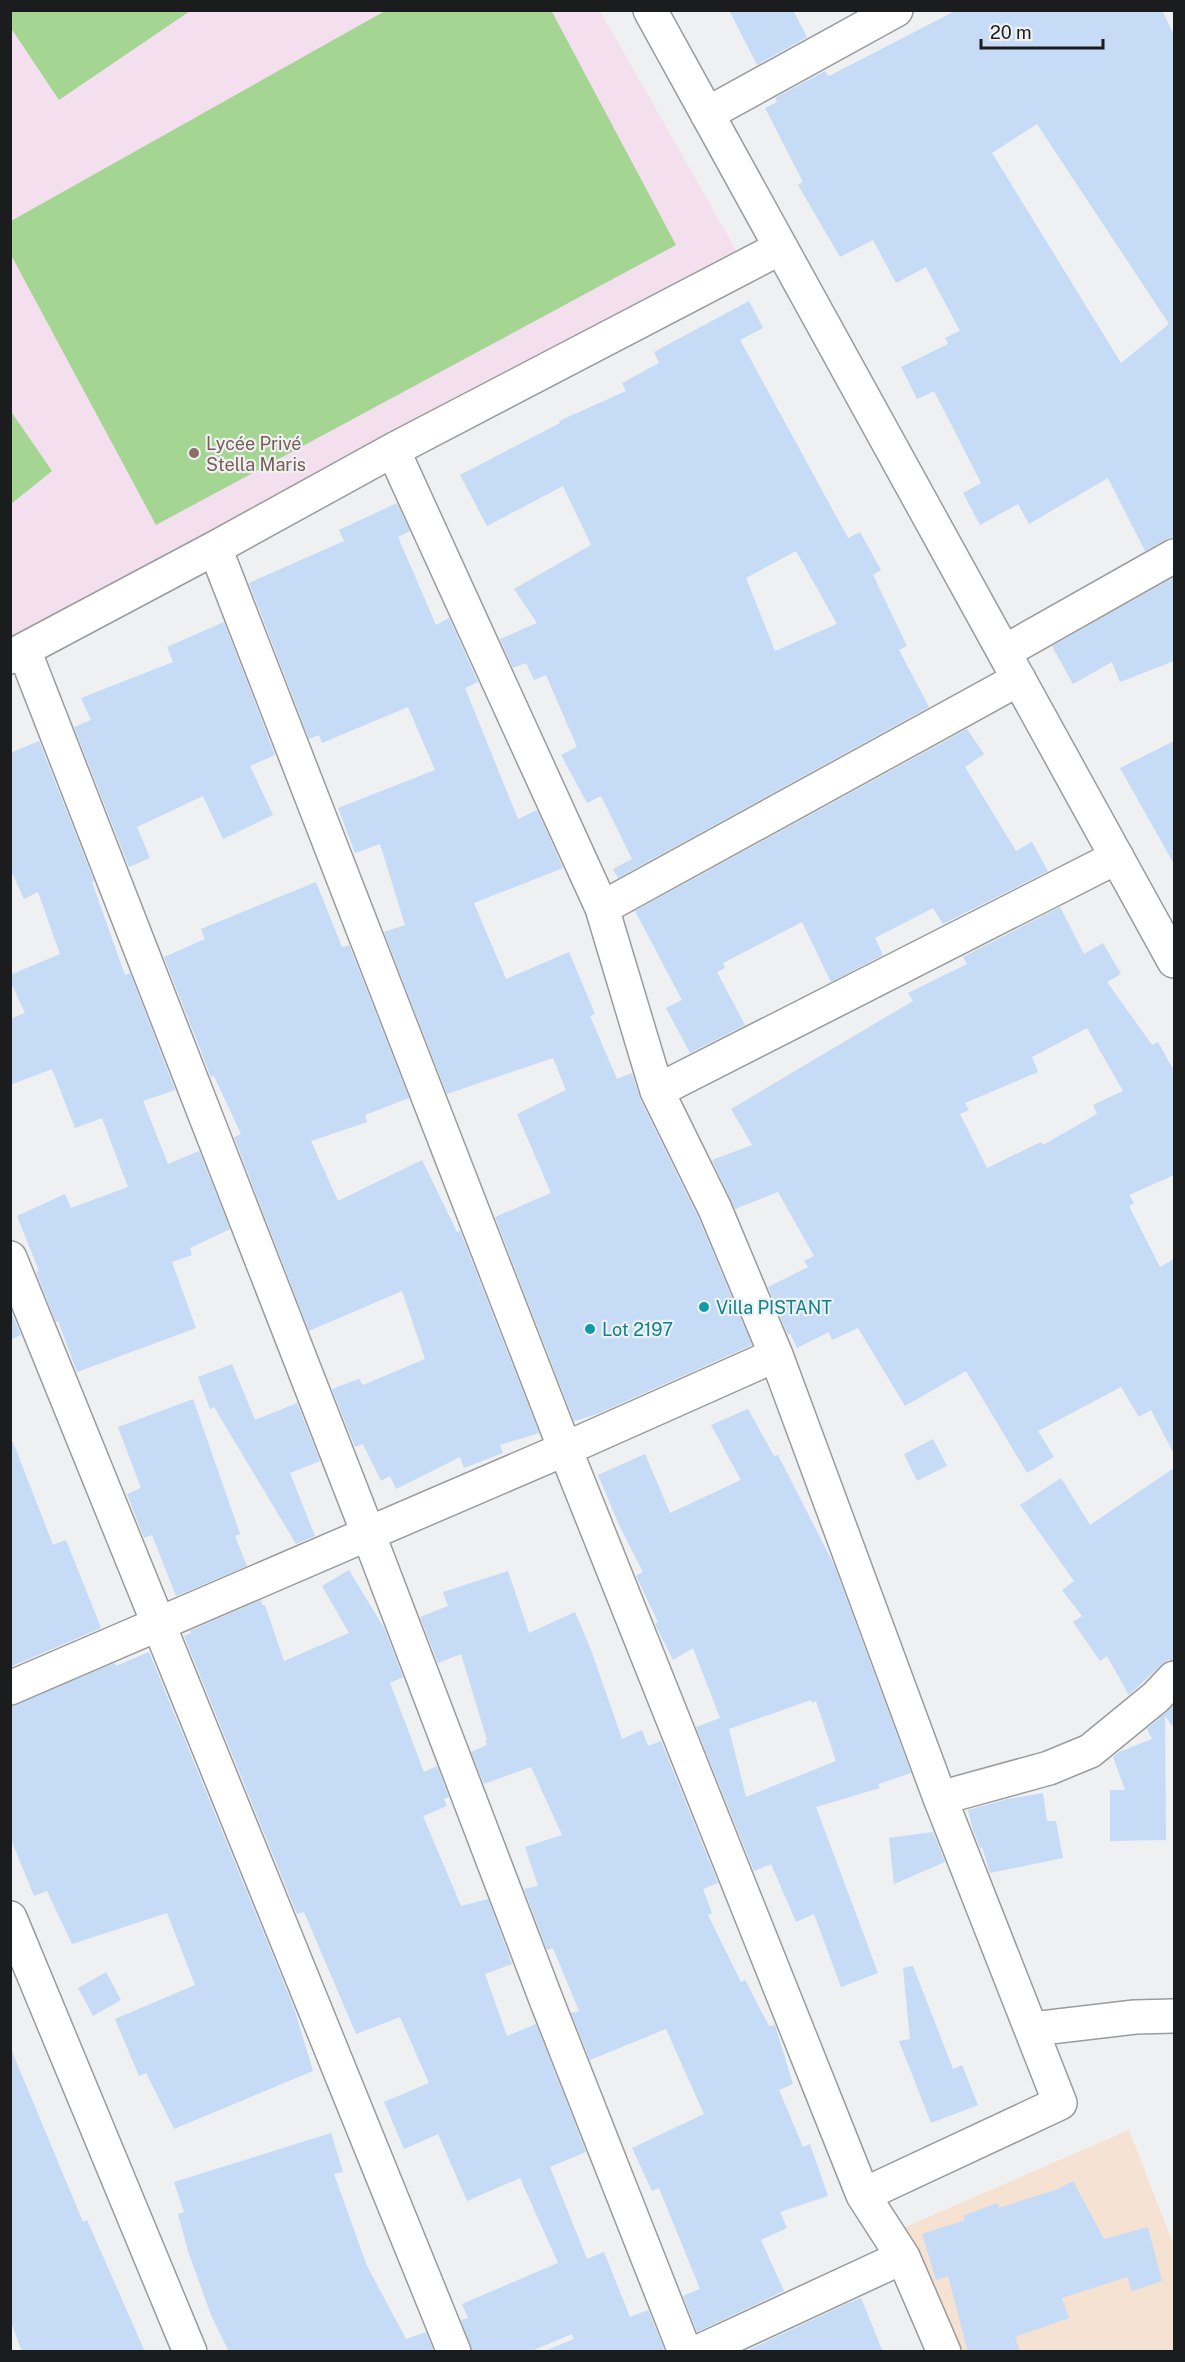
<svg xmlns="http://www.w3.org/2000/svg" width="1185" height="2362" viewBox="0 0 1185 2362" font-family="'Public Sans',sans-serif">
	<rect width="100%" height="100%" fill="#eef0f2"/>
	<!-- commercial -->
	<path fill="#f5e2d2" d="M1129,2130l45,116v105h-227l-44,-123z"/>
	<!-- education -->
	<path fill="#f3dfee" d="M11,11h589l145,255 -734,374z"/>
	<!-- green -->
	<path fill="#a4d592" d="M551,10l125,235 -520,280 -145,-270v-34l374,-210z
		M10,11l1,-1 179,1 -131,89 -48,-72z
		M10,410l42,61 -41,33h-1z"/>
	<!-- building -->
	<path fill="#c5dbf6" fill-rule="evenodd" d="M729,10h64l14,27 -50,28z
		M957,10h205l12,25v502l-9,3 -20,11 -37,-73 -79,46 -11,-20 -38,21 -17,-32 18,-10 -47,-92 -17,8 -16,-32 47,-23 -3,-6 15,-7 -34,-64 -30,16 -23,-43 -33,17 -42,-72 5,-3 -38,-74 12,-6 -2,-4 50,-27 3,5 3,-1zM1037,124l132,200 -48,39 -129,-210z
		M749,301l14,27 -23,12 108,198 12,-6 21,38 -8,5 34,71 -8,4 30,57 -311,171 -5,-9 19,-10 -31,-63 -14,7 -26,-48 16,-8 -31,-72 -12,5 -8,-17 -13,5 -13,-29 37,-16 -23,-34 77,-44 -28,-59 -76,40 -27,-51 100,-52 -1,-2 67,-30 -4,-8 37,-20 -5,-11zM796,551l41,73 -62,27 -29,-73z
		M397,503l13,28 -12,6 38,88 13,-7 29,64 -13,6 53,131 19,-9 26,58 -89,35 32,76 63,-27 26,62 -5,2 27,63 15,-6 8,26 58,118 54,128 -155,69 -23,7 -79,-204 56,-24 -34,-79 49,-24 -13,-32 -106,36 -63,-162 21,-7 -25,-81 -25,9 -17,-45 97,-38 -27,-63 -86,36 -3,-8 -10,4 -60,-156 95,-42 -5,-11z
		M1174,577v84l-54,21 -8,-20 -39,22 -21,-38z
		M224,622l51,133 -25,11 23,49 -50,24 -20,-43 -66,31 13,31 -21,9 -55,-140 17,-7 -10,-22 92,-36 -6,-15z
		M967,729l17,25 -19,13 51,84 16,-9 16,29 -105,53 -10,-16 -58,30 8,17 -52,27 -29,-60 -79,41 2,5 -8,4 28,53 -55,28 -24,-45 16,-8 -47,-89z
		M39,741l55,140 -2,1 33,93 5,-2 45,117 -32,11 25,63 31,-13 31,78 -40,19 2,7 -20,7 24,66 -119,44 -19,-51 -2,1 -20,-50 3,-1 -22,-55 48,-22 6,14 57,-21 -26,-69 -27,10 -23,-59 -42,16v-66l15,-6 -15,-32v-6l50,-21 -22,-62 -14,7 -14,-30v-116z
		M1174,741v123l-54,-96z
		M316,882l26,65 7,-2 60,153 -44,17 2,7 -56,19 27,60 84,-41 35,72 3,-1 79,202 -39,12 3,8 -39,15 -4,-11 -64,32 -6,-13 -9,5 -18,-37 -8,3 -23,-58 27,-10 4,6 62,-26 -23,-68 -93,40 -75,-194 7,-3 -27,-58 -3,1 -47,-120 41,-18 -4,-10z
		M1060,907l24,47 19,-11 18,31 -14,8 45,63 6,-3 16,29v104l-45,20 5,8 -5,3 31,61 14,-8v195l-23,-44 -12,7 -18,-30 -83,44 16,26 -27,16 -61,-102 -61,35 -47,-78 -26,12 -3,-8 -32,16 -7,-15 -2,2 -20,-48 40,-20 -4,-6 10,-5 -36,-64 -43,17 -23,-49 40,-15 -21,-36 182,-108 -5,-8 59,-29 -4,-7zM1087,1028l36,63 -30,14 4,9 -54,31 -2,-3 -54,26 -27,-54 9,-4 -4,-7 73,-31 -6,-15z
		M10,1309l11,26 -11,5z
		M232,1364l23,56 42,-17 23,58 -30,12 25,63 -19,8 -82,-137 -4,2 -12,-32z
		M193,1399l47,135 -5,2 12,30 -71,30 -24,-61 -8,3 -17,-44 14,-6 -23,-61z
		M748,1409l26,47 4,-1 56,110 77,208 -33,11 2,4 -64,19 62,166 -37,14 -27,-73 -18,8 -25,-58 -17,7 -58,-144 24,-9 -27,-70 -20,12 -18,-36 3,-2 -22,-46 7,-4 -23,-45 -22,-52 47,-21 25,59 71,-33 -30,-55zM811,1700l1,3 4,-2 20,60 -90,36 -17,-68z
		M933,1439l14,27 -30,15 -13,-27z
		M13,1442l40,103 13,-5 35,88 -91,39v-224z
		M1174,1468v192h-6l-7,5 -32,30 -22,-39 -7,5 -27,-39 9,-6 -20,-26 12,-9 -54,-76 41,-27 29,47z
		M349,1570l35,58 19,49 -13,6 34,89 13,-6 12,31 -5,2 3,7 -24,10 38,90 27,-7 24,65 -27,10 22,62 29,-12 50,128 -36,15 37,92 17,-7 26,65 18,-7 16,39 -6,3h-110l-1,-2 27,-11 -2,-5 -43,18h-57l-11,-32 7,-2 -6,-14 96,-41 -38,-85 -53,23 -29,-67 -34,15 -20,-47 45,-19 -29,-66 -44,17 -52,-122 -7,2 -113,-278 7,-3 -1,-2 71,-31 1,5h3l19,56 65,-28 -27,-47z
		M508,1571l21,62 46,-21 16,38 31,89 20,-9 6,16 13,-5 57,142 -15,6 9,24 -4,2 33,67 4,-2 24,46 6,-1 18,59 -14,6 24,57 7,-3 18,52 -48,16 7,16 -26,12 23,51 -87,41 -14,-36 17,-7 -41,-101 -7,3 -20,-43 72,-34 -38,-85 -76,31 -19,-47 8,-2 -26,-63 -6,2 -23,-61 14,-3 -13,-39 37,-12 -31,-68 -47,17 -13,-32 16,-7 -2,-4 2,-1 -26,-86 -23,9 -18,-46 28,-11 -5,-14z
		M149,1652l145,356 19,63 -139,58 -28,-56 -7,3 -24,-57 80,-34 -28,-72 -95,31 -25,-53 -13,5 -24,-59v-131l105,-43 1,3z
		M1174,1705v23l-9,-12 1,124 -56,1v-51h15l-12,-33 6,-5 33,-13 -5,-10z
		M1043,1793l4,28h9l7,37 -73,15 -8,-26 -2,1 -8,-21 -4,-17 40,-11z
		M933,1832l12,30 -51,22 -5,-46z
		M913,1966l40,103 9,-4 16,40 -47,18 -32,-82 11,-2 -7,-71z
		M106,1972l15,28 -28,16 -15,-28z
		M11,2049l72,173 4,-2 58,132h-123l-12,-33z
		M331,2133l12,39 -9,2 33,92 39,73 20,-7 8,20h-205l-18,-37 -23,-64 -10,-37 6,-2 -10,-30z
		M1073,2181l31,58 44,-12 14,54 -30,10 -5,-14 -65,21 7,20 -54,19 5,15h-52l-20,-76 -12,4 -14,-46 43,-14 -2,-4 34,-13 2,5 59,-19z
		M861,2298l22,54h-139l100,-47z"/>
	<g fill="none" stroke-linecap="round" stroke-linejoin="round">
		<!-- minor casing -->
		<g stroke="#999b9d" stroke-width="36">
			<path id="minor" d="M650,10l524,951
				M707,114l189,-104
				M393,450l209,458 55,183 58,118 61,146 164,443 120,305 -197,92
				M215,548l350,901 298,746 40,62 41,95
				M24,650l344,883 179,469 138,350
				M1004,652l170,-96
				M10,657l205,-109 178,-98 387,-202
				M602,908l417,-229
				M657,1091l460,-234
				M10,1258l444,1094
				M10,1688l555,-239 211,-94
				M940,1798l109,-30 41,-17 66,-54 18,-19
				M10,1918l180,434
				M1033,2029l102,-12 39,-1
				M698,2352l205,-95"/>
		</g>
		<!-- minor -->
		<use href="#minor" stroke="#fff" stroke-width="33"/>
	</g>
	<!-- markers -->
	<circle fill="#8d6e63" stroke="#eef0f2" stroke-width="2" cx="194" cy="453" r="6"/>
	<g fill="#0f9aa8" stroke="#eef0f2" stroke-width="2">
		<circle cx="704" cy="1307" r="6"/>
		<circle cx="590" cy="1329" r="6"/>
	</g>
	<g text-anchor="middle" dominant-baseline="central" stroke-width="4.5" stroke-linejoin="round" paint-order="stroke">
		<!-- education labels -->
		<g font-size="18" fill="#785e54" stroke="#eef0f2" text-anchor="start">
			<text x="206" y="443">Lycée Privé<tspan x="206" dy="21">Stella Maris</tspan></text>
		</g>
		<!-- culture labels -->
		<g font-size="18" fill="#0d838f" stroke="#eef0f2" text-anchor="start">
			<text x="716" y="1307">Villa PISTANT</text>
			<text x="602" y="1329">Lot 2197</text>
		</g>
	</g>
	<!-- border -->
	<rect width="1185" height="2362" fill="none" stroke="#1b1c1d" stroke-width="24"/>
	<!-- scale -->
	<path d="M981 39v9h122v-9" fill="none" stroke="#1b1c1d" stroke-width="3"/>
	<text x="990" y="39" font-size="18" fill="#1b1c1d" stroke="#eef0f2" stroke-width="4.5" paint-order="stroke">20 m</text>
</svg>
